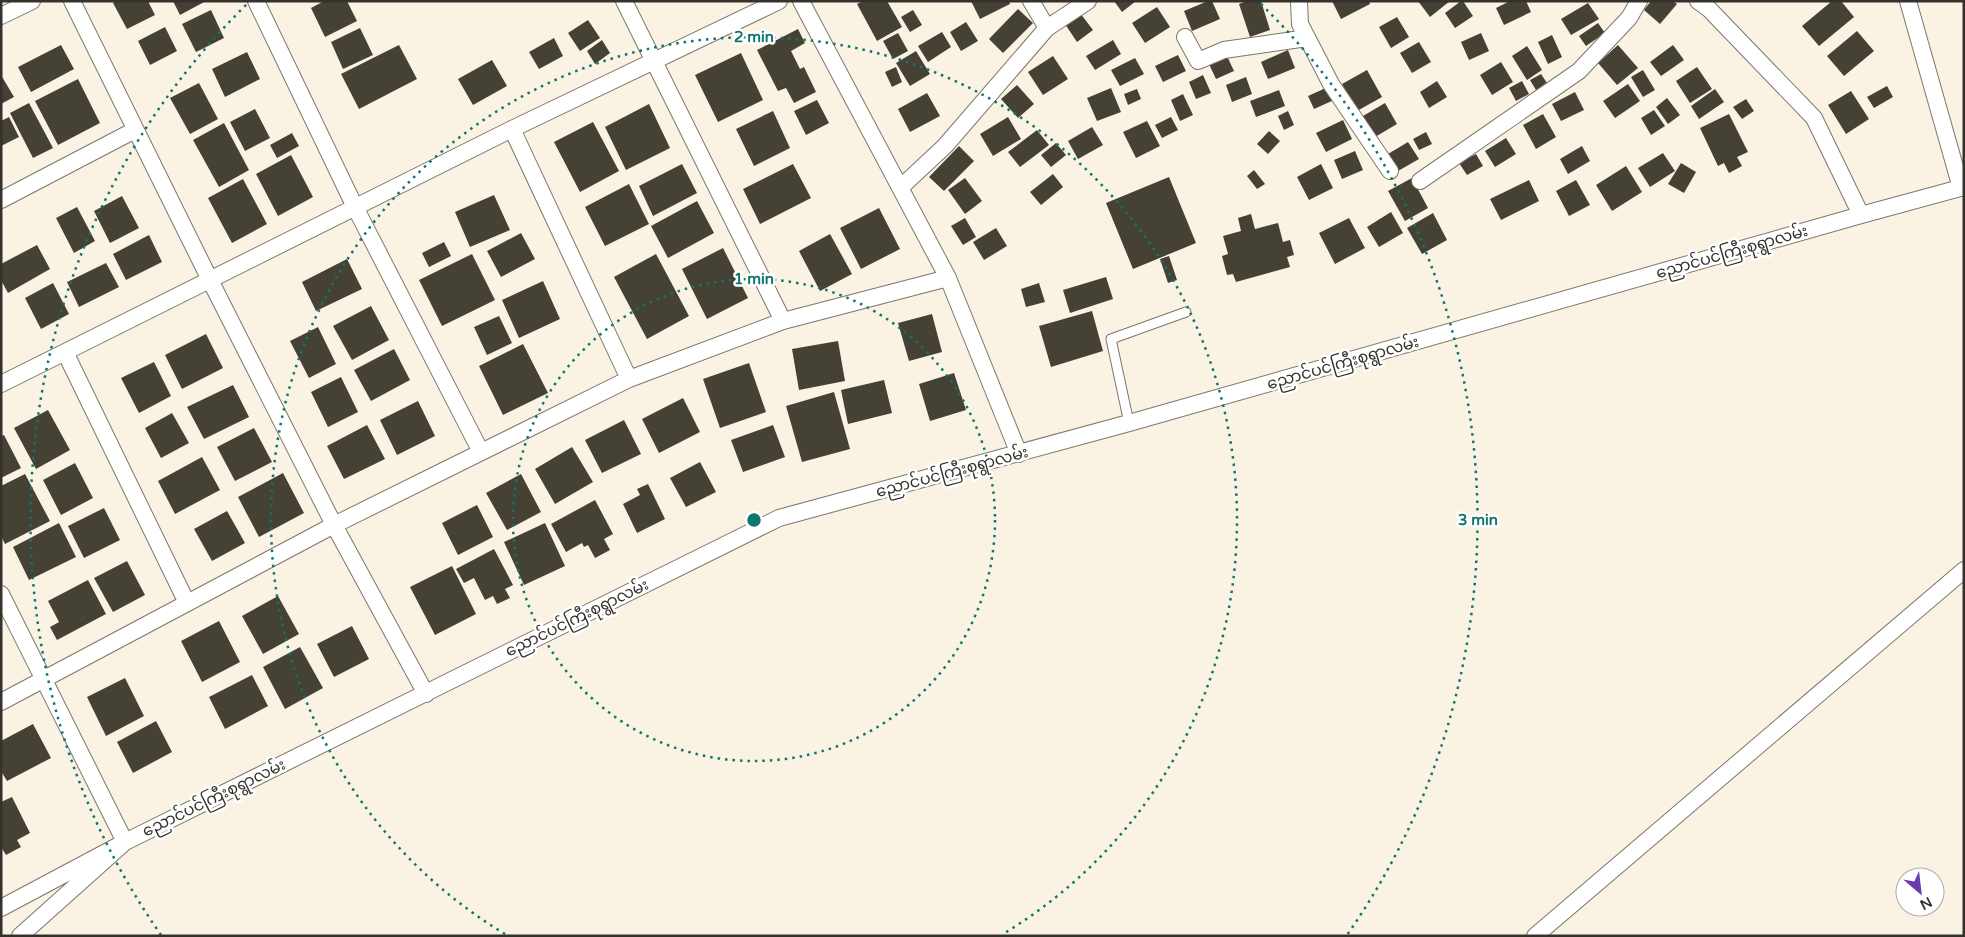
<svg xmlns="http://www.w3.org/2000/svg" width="1965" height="937" viewBox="0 0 1965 937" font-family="'Varela Round','Noto Sans Myanmar',sans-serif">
	<rect width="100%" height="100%" fill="#faf3e4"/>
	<!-- building -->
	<path fill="#464135" d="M116,1h32l7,14 -28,14 -14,-26z
		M173,1h33l-26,14z
		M324,1h23l10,20 -32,16 -14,-29z
		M863,1h24l15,26 -25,14 -20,-37z
		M971,1h38l1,3 -30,15z
		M1114,1h22l-14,11z
		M1208,1h4l8,18 -28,12 -8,-20z
		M1247,1h14l9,29 -20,7 -11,-33z
		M1332,1h37l1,3 -29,15z
		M1418,1h32l-20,16z
		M1461,1h2l10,15 -18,12 -10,-15z
		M1510,1h16l5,11 -27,13 -8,-17z
		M1651,1h22l4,3 -17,20 -16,-14z
		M1832,1h9l13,16 -35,29 -17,-20z
		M1588,3l11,16 -28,16 -10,-16z
		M1157,7l13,20 -25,16 -13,-20z
		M1018,9l15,14 -30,30 -14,-14z
		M211,10l13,28 -28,14 -14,-28z
		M913,10l9,15 -12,7 -9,-15z
		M1080,13l13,17 -16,12 -12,-18z
		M1397,17l12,20 -18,11 -12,-21z
		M588,20l12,18 -20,13 -12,-18z
		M966,22l12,19 -17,10 -11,-19z
		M1598,23l7,10 -19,13 -7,-10z
		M165,27l12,24 -27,14 -12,-24z
		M360,28l13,27 -30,14 -12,-27z
		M798,29l7,14 -14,8 9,18 4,-2 12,25 -22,11 -8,-15 -8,3 -21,-41z
		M1857,31l17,20 -30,25 -17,-20z
		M942,32l9,15 -23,15 -10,-16z
		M898,33l10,18 -15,8 -10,-18z
		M1481,33l8,18 -20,9 -8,-18z
		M1552,35l10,22 -14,7 -10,-22z
		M554,38l9,18 -24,13 -10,-17z
		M602,40l8,13 -15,11 -8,-13z
		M1113,40l8,14 -26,16 -9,-14z
		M1419,42l12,20 -19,11 -12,-20z
		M61,45l13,24 -43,23 -13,-25z
		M399,45l18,34 -58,30 -18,-35z
		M1618,45l20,23 -21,17 -19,-22z
		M1673,45l11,15 -23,16 -11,-14z
		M1527,46l15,24 -15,10 -15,-24z
		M1288,50l7,18 -27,11 -7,-17z
		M916,51l14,23 -20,12 -14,-23z
		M247,52l13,27 -35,18 -13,-28z
		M741,53l22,47 -45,22 -23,-47z
		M1226,54l8,17 -18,8 -8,-17z
		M1178,55l8,16 -23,11 -8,-16z
		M1053,56l15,23 -25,16 -15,-23z
		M1135,58l9,16 -24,12 -9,-16z
		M492,60l15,26 -34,19 -15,-26z
		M1501,62l12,20 -21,13 -12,-20z
		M896,67l6,15 -10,5 -7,-15z
		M1697,67l15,22 -22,14 -14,-22z
		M1367,70l15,27 -25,14 -15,-27z
		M1643,70l12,20 -12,7 -12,-20z
		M1541,74l6,9 -11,7 -6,-10z
		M1,75l13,22 -13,7z
		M1203,75l8,18 -15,6 -7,-17z
		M1246,77l6,17 -20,8 -6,-17z
		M78,79l22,44 -42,22 -23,-44z
		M1437,81l10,16 -18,11 -9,-16z
		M1522,81l7,13 -13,7 -7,-13z
		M199,83l19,36 -28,15 -20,-36z
		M1628,84l12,17 -25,17 -12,-17z
		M1017,85l17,19 -16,14 -17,-19z
		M1887,86l6,11 -19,11 -7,-11z
		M1328,87l6,13 -20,9 -6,-13z
		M1111,88l10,24 -24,9 -10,-23z
		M1137,89l4,10 -13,6 -4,-11z
		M1715,89l9,13 -25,17 -8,-13z
		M1279,90l6,16 -29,11 -6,-16z
		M1851,91l18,28 -23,15 -18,-29z
		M1575,92l9,18 -23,11 -9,-17z
		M927,93l13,23 -30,16 -12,-23z
		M1183,94l10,21 -13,6 -9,-21z
		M1667,98l13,17 -12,9 -12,-17z
		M1746,99l8,12 -12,8 -9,-12z
		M817,100l12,23 -23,12 -12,-24z
		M29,103l24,45 -20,10 -23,-45z
		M1385,103l12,21 -22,13 -12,-21z
		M649,104l21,44 -44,22 -21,-43z
		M255,109l15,29 -25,13 -15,-29z
		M1654,110l11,16 -14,9 -10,-17z
		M773,111l17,37 -36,18 -18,-37z
		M1288,111l6,14 -10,5 -6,-14z
		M1543,114l13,23 -20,12 -13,-24z
		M1729,114l19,38 -11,5 5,9 -13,7 -5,-10 -6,3 -18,-38z
		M9,117l10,20 -18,9v-25z
		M1008,117l13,22 -28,17 -13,-22z
		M1171,117l7,13 -16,8 -7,-13z
		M1343,120l9,19 -26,13 -10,-19z
		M1147,121l13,25 -24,12 -13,-26z
		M593,122l26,49 -39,21 -26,-50z
		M224,123l25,47 -30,17 -26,-47z
		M1092,127l11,18 -25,14 -10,-18z
		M1037,130l12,15 -29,22 -12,-15z
		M1269,131l11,10 -12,13 -11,-10z
		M1426,132l6,12 -13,6 -6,-11z
		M292,133l7,13 -22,12 -7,-13z
		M1506,138l10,16 -21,13 -10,-16z
		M1408,142l11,17 -21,12 -10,-17z
		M1056,143l10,12 -15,12 -10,-12z
		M959,146l15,15 -30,30 -15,-14z
		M1582,146l8,15 -22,13 -8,-15z
		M1355,151l8,19 -21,9 -8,-19z
		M1663,153l12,18 -25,16 -12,-19z
		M1476,154l7,12 -16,9 -8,-12z
		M291,155l22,42 -35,19 -22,-42z
		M1681,163l15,9 -12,21 -16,-9z
		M682,164l15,29 -44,23 -14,-30z
		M793,164l18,34 -51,26 -17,-35z
		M1321,164l12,24 -24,12 -12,-23z
		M1626,166l16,26 -30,19 -16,-26z
		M1254,170l11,14 -8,5 -10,-13z
		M1053,174l10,13 -22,18 -11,-13z
		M1169,177l27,66 -63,26 -27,-66z
		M965,178l17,23 -17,13 -17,-24z
		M1412,178l16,30 -23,13 -17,-30z
		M243,179l24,45 -35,19 -24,-45z
		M1529,180l10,21 -38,19 -11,-21z
		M1576,180l14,25 -21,11 -13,-25z
		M629,184l20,40 -44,22 -20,-39z
		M494,195l16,35 -40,17 -15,-35z
		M122,196l17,32 -29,15 -16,-32z
		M697,201l17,32 -46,25 -17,-32z
		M77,207l18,34 -21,12 -18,-35z
		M879,208l21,41 -39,20 -21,-41z
		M1391,212l12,21 -24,14 -12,-20z
		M1433,213l14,27 -25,14 -15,-26z
		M1251,214l4,15 23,-6 5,19 7,-2 4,15 -7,2 3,10 -54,15 -3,-8 -6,1 -5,-19 6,-2 -5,-18 18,-5 -3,-13z
		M965,218l11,19 -13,8 -12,-19z
		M1349,218l16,30 -30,16 -16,-31z
		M996,228l11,18 -23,14 -11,-18z
		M521,233l14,26 -34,18 -14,-26z
		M830,234l22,40 -32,17 -21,-40z
		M149,235l13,27 -36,18 -13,-26z
		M444,242l7,14 -22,11 -7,-14z
		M37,245l13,24 -42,24 -7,-13v-16z
		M723,248l25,50 -41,21 -25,-50z
		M472,254l23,46 -53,26 -23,-46z
		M656,254l33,62 -42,23 -33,-62z
		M1169,256l8,24 -9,3 -8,-24z
		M347,259l15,30 -46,22 -14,-29z
		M106,263l13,24 -40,20 -12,-25z
		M1106,277l7,22 -43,14 -7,-23z
		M543,281l17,38 -41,19 -17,-38z
		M53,283l16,31 -28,15 -16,-31z
		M1039,283l6,19 -19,5 -5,-18z
		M371,306l18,34 -37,20 -19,-34z
		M1092,311l11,40 -52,16 -12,-41z
		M932,314l10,38 -33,9 -11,-38z
		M499,316l13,27 -25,12 -13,-28z
		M318,327l18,37 -27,14 -19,-37z
		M206,334l17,34 -41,21 -17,-34z
		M838,341l7,40 -46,9 -7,-41z
		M523,344l25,49 -45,22 -24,-49z
		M394,349l16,31 -39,21 -17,-31z
		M154,362l17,34 -32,17 -18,-35z
		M749,363l17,49 -46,16 -17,-49z
		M954,373l12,37 -36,11 -11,-37z
		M341,377l17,35 -30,15 -17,-35z
		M884,380l8,33 -44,11 -7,-34z
		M233,385l16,32 -45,22 -17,-32z
		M834,392l16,57 -48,13 -16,-56z
		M683,398l17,34 -41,21 -17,-34z
		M418,401l17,35 -38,19 -17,-35z
		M48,410l22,40 -34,19 -22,-41z
		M172,413l17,30 -28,15 -16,-30z
		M624,420l17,34 -39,19 -17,-33z
		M367,425l18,34 -41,20 -17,-33z
		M773,425l12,32 -42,15 -12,-32z
		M254,428l18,34 -37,19 -18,-34z
		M4,435l17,33 -20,10v-42z
		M572,447l21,35 -38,22 -20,-35z
		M202,457l18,33 -45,24 -17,-33z
		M700,462l16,30 -30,15 -16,-29z
		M75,463l18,35 -32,17 -18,-35z
		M283,473l21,40 -45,24 -21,-40z
		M25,474l25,47 -45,23 -4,-8v-50z
		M521,474l20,38 -34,18 -21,-37z
		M648,484l17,35 -28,14 -14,-29 17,-9 -3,-6z
		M595,500l18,34 -9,5 6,11 -15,8 -7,-13 -4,2 -2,-4 -16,9 -15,-28z
		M477,505l16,32 -35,18 -16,-32z
		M104,508l16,32 -36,18 -16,-32z
		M227,511l18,32 -33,18 -18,-32z
		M59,523l17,34 -47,23 -16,-33z
		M545,523l20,43 -41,19 -20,-43z
		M494,549l19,36 -8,4 5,9 -13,6 -4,-8 -8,4 -11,-22 -10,5 -8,-14z
		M127,561l18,34 -32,17 -19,-34z
		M452,566l24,48 -41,21 -25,-48z
		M88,580l18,34 -49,26 -7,-13 9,-5 -11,-21z
		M278,596l21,38 -36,20 -21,-38z
		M219,621l21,41 -38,20 -21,-41z
		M352,626l17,33 -35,18 -17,-33z
		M300,647l23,41 -38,21 -22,-42z
		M252,675l16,31 -43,23 -16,-32z
		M125,678l19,38 -38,20 -19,-39z
		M156,721l16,31 -39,21 -16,-31z
		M33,724l18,34 -44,23 -6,-10v-30z
		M12,797l18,36 -13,7 4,7 -15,8 -5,-8v-45z"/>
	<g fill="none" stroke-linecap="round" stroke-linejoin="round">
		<!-- lane casing -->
		<g stroke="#7d776a" stroke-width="11">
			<path id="lane" d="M1129,423l-18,-84 75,-27"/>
		</g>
		<!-- street casing -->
		<g stroke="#7d776a" stroke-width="18">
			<path id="street" d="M72,1l138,279 124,245 92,169
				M256,1l99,206 126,245
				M624,1l159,320
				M801,1l147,277 71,176
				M1031,1l16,27
				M1299,1l1,23 31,60 59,87
				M1698,1l11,8 105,109 47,97
				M1908,1l53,187
				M1,16l31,-15
				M1185,37l13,24 26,-11 83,-12
				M512,129l117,250
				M1420,181l159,-110 50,-53 10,-17
				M900,188l45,-42 102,-118 41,-27
				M1,200l134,-70
				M65,352l122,251
				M1,384l511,-255 267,-128
				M1,594l124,248 -124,66
				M1,702l333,-177 295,-146 154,-58 165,-43
				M20,936l105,-94 654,-324 350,-95 732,-208 103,-28
				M1535,936l429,-366"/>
		</g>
		<!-- lane -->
		<use href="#lane" stroke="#fff" stroke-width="9"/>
		<!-- street -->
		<use href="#street" stroke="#fff" stroke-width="16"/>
	</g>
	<!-- distance rings -->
	<g fill="none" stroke="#0f766e" stroke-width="2.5" stroke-dasharray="2.5 5">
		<circle cx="754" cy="520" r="241"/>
		<path d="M505 934A483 483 0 1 1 1003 934"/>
		<path d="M161 935A724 724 0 0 1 247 4M1261 4A724 724 0 0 1 1347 935"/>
	</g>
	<g text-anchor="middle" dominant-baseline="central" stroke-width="5" stroke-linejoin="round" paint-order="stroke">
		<!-- street labels -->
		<g font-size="16" fill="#35322d" stroke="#fff">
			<text transform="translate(1732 252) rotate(-16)">ညောင်ပင်ကြီးစုရွာလမ်း</text>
			<text transform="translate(1343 363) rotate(-16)">ညောင်ပင်ကြီးစုရွာလမ်း</text>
			<text transform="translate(952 472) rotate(-15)">ညောင်ပင်ကြီးစုရွာလမ်း</text>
			<text transform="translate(577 618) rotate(-26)">ညောင်ပင်ကြီးစုရွာလမ်း</text>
			<text transform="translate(214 798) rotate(-26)">ညောင်ပင်ကြီးစုရွာလမ်း</text>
		</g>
	</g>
	<circle cx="754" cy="520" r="8" fill="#0f766e" stroke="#fff" stroke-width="2.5"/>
	<g font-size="15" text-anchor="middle" font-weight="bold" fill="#0f766e" stroke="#fff" stroke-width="5" stroke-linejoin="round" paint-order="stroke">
		<text x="754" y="42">2 min</text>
		<text x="754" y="284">1 min</text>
		<text x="1478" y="525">3 min</text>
	</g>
	<!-- border -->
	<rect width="1965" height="937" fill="none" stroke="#35322d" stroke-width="5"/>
	<!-- north arrow -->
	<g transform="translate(1920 892) rotate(152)"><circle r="24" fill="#ffffff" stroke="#aeadab"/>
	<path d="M0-4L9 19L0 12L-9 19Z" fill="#6939b0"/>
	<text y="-8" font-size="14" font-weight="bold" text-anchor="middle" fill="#35322d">N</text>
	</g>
</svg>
